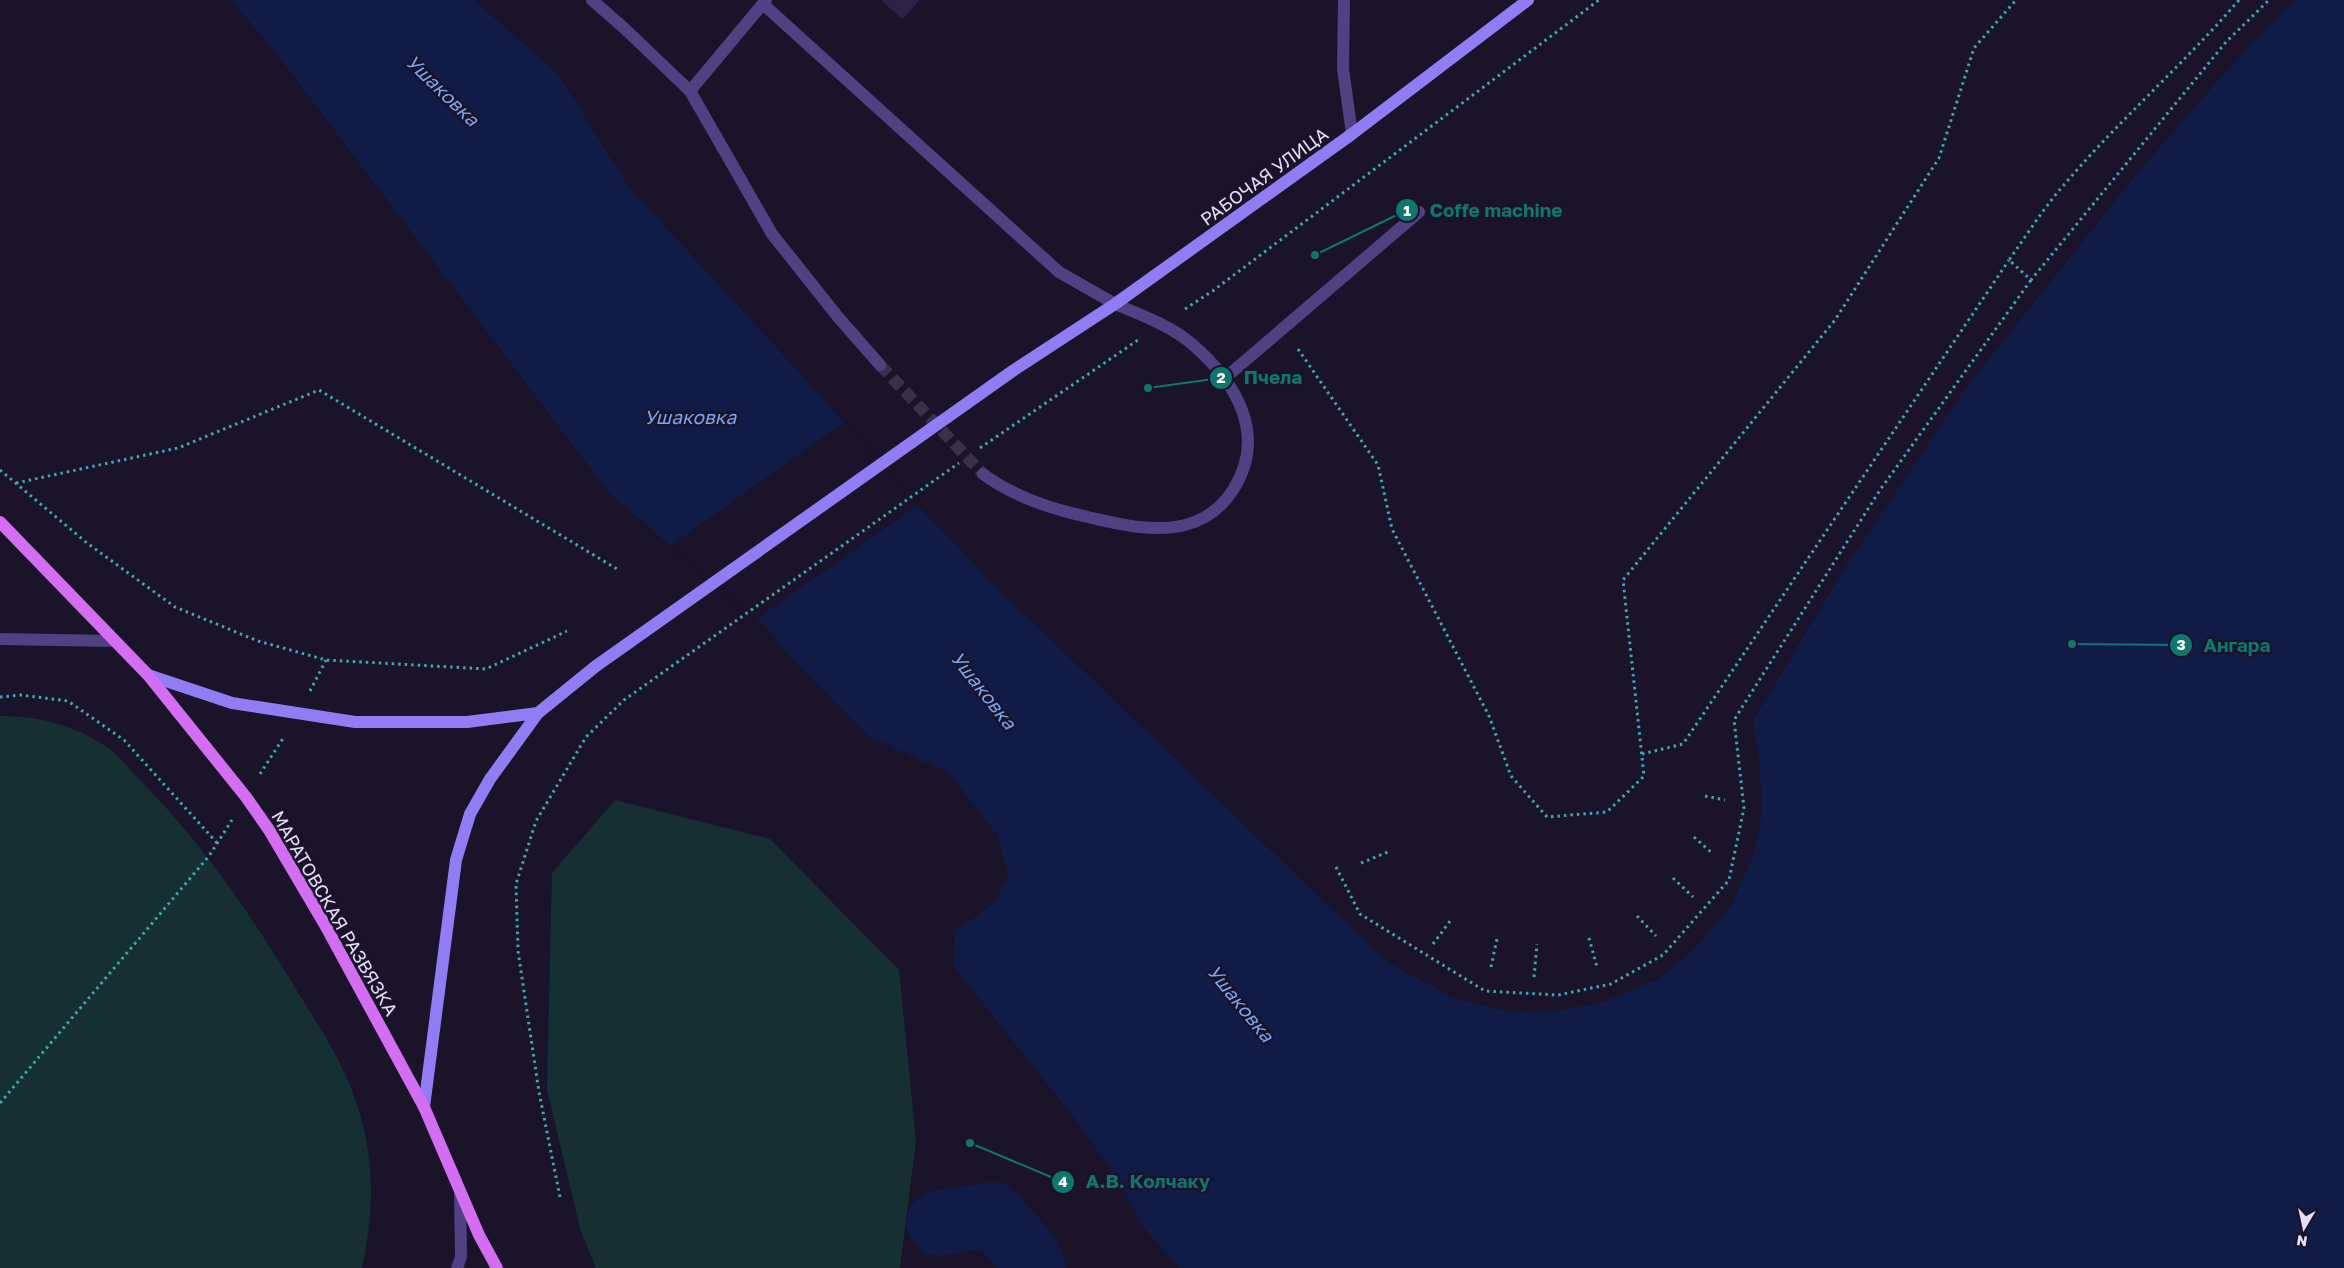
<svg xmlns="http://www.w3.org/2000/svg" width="2344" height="1268" viewBox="0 0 2344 1268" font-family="'Golos Text',sans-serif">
	<rect width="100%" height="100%" fill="#1a1329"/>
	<!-- green -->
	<path fill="#162f32" d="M0,716c40,0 74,9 107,31 12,8 22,22 32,32 63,63 114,139 160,215 25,40 50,78 62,124 14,50 12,100 1,150h-362z
		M615,800l155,39 129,131 17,171 -16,127h-304l-15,-36 -34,-142 5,-217z"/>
	<!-- water -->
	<path fill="#101c45" d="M231,0h243l84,74 70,112 169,184 125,140 80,83 326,312 61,58 65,35 51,13 43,2 56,-11 55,-23 35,-30 36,-42 24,-53 8,-41 -2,-44 -7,-48 93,-155 116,-173 172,-216 94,-108 67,-69h49v1268h-1165l-36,-41 -21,-41 -46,-66 -122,-153 1,-36 36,-25 18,-29 -12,-42 -48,-62 -80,-37 -85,-86 -18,-23 -157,-134 -333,-440z"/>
	<!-- pier -->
	<path fill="#1a1329" d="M846,421l73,83 -164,116 -85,-74z"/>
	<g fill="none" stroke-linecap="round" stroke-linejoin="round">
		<!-- river -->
		<path stroke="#101c45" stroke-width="65" d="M939,1223l54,-8 34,39 6,14"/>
	</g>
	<!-- building -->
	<path fill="#2e2148" d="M881,0h39l-18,19z"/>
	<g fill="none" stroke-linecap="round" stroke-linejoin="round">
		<!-- street-tunnel -->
		<path stroke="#383149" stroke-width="12" stroke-dasharray="12 6" stroke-linecap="butt" d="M880,365l103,109"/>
		<!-- path -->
		<path stroke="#3ca8b2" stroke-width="3" stroke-dasharray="2.5 4" stroke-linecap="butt" d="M2239,0c-56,65 -121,121 -176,186 -20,23 -37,50 -54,74l22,20 195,-238 43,-42
			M1185,309l29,-19 385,-290
			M1298,349l80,116 14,64 97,187 22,60 36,41 60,-5 37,-36 -21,-196 212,-260 104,-162 35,-110 42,-48
			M980,448l158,-108
			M0,470l87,73 88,64 83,34 68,19 160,9 81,-38
			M16,483l162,-35 141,-58 298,179
			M310,691l16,-31
			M0,697l21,-2 47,6 56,39 93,103
			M1642,754l41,-10 326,-484
			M260,774l24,-37
			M1705,796l20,4
			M1694,837l19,17
			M1361,863l27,-11
			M1336,867l24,47 125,77 73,4 53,-11 52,-29 66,-75 15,-72 -10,-88 146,-230 151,-210
			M1673,878l20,19
			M1637,916l19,20
			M1589,938l8,29
			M1433,944l17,-23
			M1491,967l6,-28
			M1534,977l3,-33
			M0,1103l209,-247 23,-36
			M560,1197l-21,-105 -21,-141 -2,-67 20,-63 50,-84 38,-37 335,-237"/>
		<!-- lane -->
		<path stroke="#4e4283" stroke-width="12" d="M1344,0l-1,69 9,65
			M763,4l296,268 56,32
			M690,91l76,-91
			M1225,378l194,-166
			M0,639l113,2
			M457,1268l4,-11 -1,-65"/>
		<!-- street -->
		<path stroke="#4e4283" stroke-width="12" d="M592,0l32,28 66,63 82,143 66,83 42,48
			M983,474c31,23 68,35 105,43 31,7 65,16 97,8 20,-5 37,-18 48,-35 35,-55 3,-108 -41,-146 -22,-19 -51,-29 -77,-40"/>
		<!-- secondary -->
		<path stroke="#917df3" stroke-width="12" d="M148,675l84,28 123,19h112l71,-9
			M424,1107l32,-247 14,-46 20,-35 48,-66 58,-47 418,-296 101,-66 237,-170 176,-134"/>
		<!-- primary -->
		<path stroke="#d36ef2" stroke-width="12" d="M0,522l148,153 98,122 23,33 56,95 99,182 55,128 18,33"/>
	</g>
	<g text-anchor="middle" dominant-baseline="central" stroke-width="5" stroke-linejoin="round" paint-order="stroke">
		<!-- street labels -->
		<g font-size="18" fill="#e5ddfc" stroke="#1a1329">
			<text transform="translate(1264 176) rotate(-36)">РАБОЧАЯ УЛИЦА</text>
			<text transform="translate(335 913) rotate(60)">МАРАТОВСКАЯ РАЗВЯЗКА</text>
		</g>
		<!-- water labels -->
		<g font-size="19" font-style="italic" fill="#75a7f3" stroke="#1a1329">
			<text transform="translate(443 90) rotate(44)">Ушаковка</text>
			<text x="690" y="416">Ушаковка</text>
			<text transform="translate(984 690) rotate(52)">Ушаковка</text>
			<text transform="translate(1241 1003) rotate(51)">Ушаковка</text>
		</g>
	</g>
	<!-- callouts -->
	<path fill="none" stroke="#0f766e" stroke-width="2" d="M1315 255L1407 210M1148 388L1221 378M2072 644L2181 645M970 1143L1063 1182"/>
	<g fill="#0f766e" stroke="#1a1329" stroke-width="2">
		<circle cx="1315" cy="255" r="5"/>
		<circle cx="1148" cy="388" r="5"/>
		<circle cx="2072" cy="644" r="5"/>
		<circle cx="970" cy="1143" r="5"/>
		<circle cx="1407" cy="210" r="12"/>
		<circle cx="1221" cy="378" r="12"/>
		<circle cx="2181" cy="645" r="12"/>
		<circle cx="1063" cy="1182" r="12"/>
	</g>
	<g font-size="15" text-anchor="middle" font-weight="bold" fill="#fff">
		<text x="1407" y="216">1</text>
		<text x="1221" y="383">2</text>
		<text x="2181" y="650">3</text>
		<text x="1063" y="1187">4</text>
	</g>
	<g font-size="19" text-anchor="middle" font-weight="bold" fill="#0f766e" stroke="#1a1329" stroke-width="5" stroke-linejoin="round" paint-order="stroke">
		<text x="1496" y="217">Coffe machine</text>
		<text x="1273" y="384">Пчела</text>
		<text x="2237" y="652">Ангара</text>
		<text x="1148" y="1188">А.В. Колчаку</text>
	</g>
	<!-- north arrow -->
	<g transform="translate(2304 1228) rotate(189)" stroke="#1a1329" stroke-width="4" paint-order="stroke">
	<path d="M0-4L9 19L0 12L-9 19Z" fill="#e5ddfc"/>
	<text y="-8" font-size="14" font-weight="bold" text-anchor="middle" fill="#e5ddfc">N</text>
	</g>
</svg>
